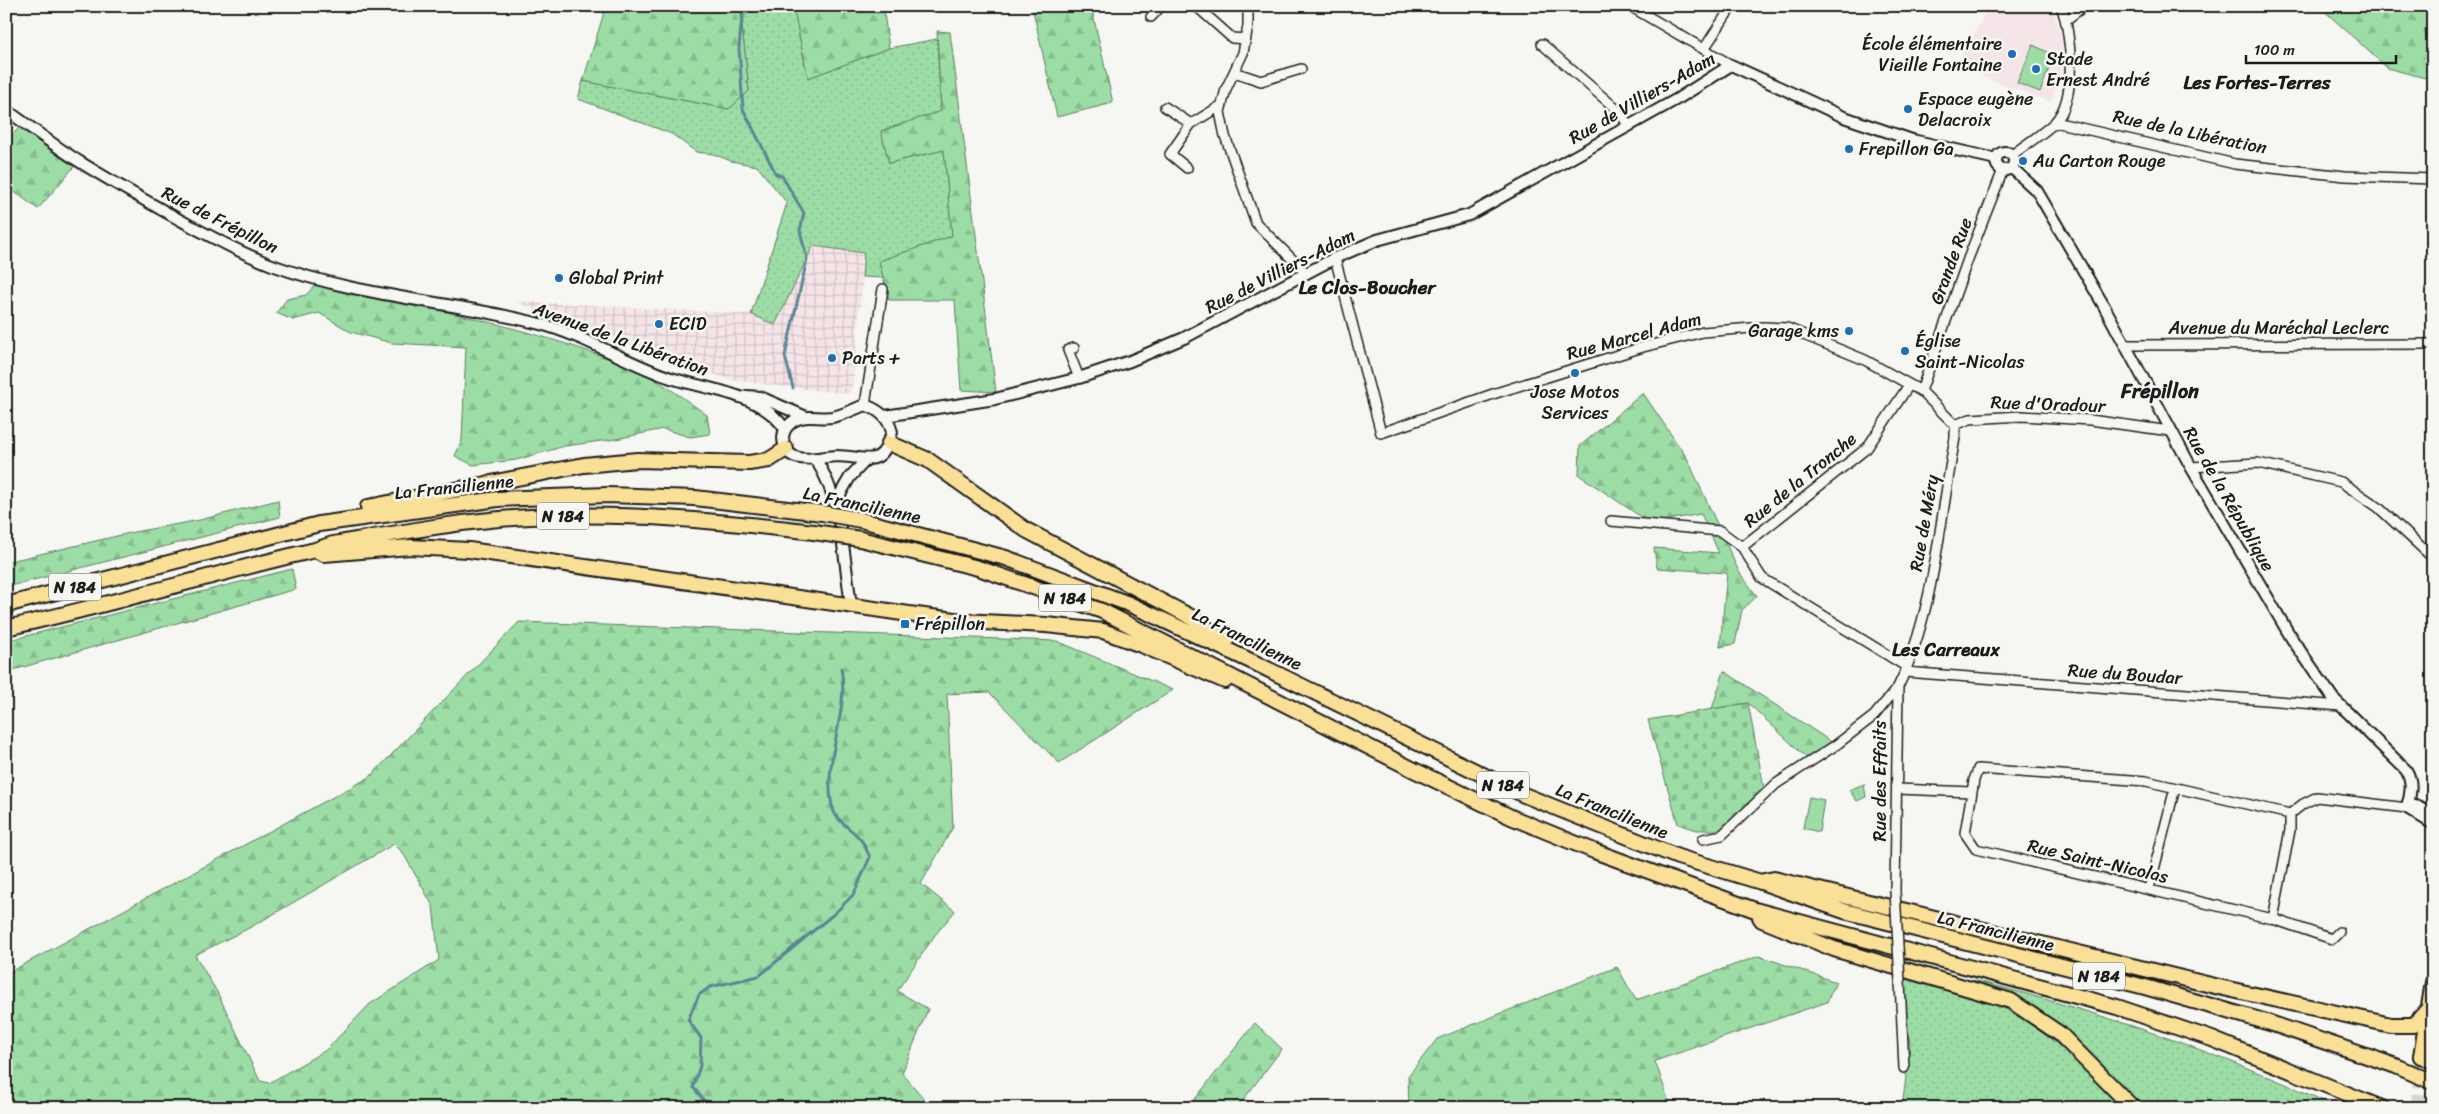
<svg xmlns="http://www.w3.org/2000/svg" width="2439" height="1114" viewBox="0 0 2439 1114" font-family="Sriracha,sans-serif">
	<defs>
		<pattern id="industrial-grid" width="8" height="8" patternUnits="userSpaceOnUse" patternTransform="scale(1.25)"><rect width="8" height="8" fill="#f6e5e8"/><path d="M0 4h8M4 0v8" fill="none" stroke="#d2c4c6"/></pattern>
		<pattern id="grass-dots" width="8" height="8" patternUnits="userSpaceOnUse" patternTransform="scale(1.25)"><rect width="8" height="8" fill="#9cdda6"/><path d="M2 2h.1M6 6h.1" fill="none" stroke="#86bd8e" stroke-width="1.8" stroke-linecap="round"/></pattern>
		<pattern id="forest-firs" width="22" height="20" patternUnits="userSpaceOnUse" patternTransform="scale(1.25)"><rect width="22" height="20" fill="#9cdda6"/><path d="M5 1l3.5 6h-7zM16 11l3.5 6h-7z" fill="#86bd8e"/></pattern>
		<pattern id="cemetery-stones" width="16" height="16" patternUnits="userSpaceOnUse" patternTransform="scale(1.25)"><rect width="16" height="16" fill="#9cdda6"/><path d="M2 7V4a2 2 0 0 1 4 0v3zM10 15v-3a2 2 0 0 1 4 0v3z" fill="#86bd8e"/></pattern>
		<pattern id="park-crowns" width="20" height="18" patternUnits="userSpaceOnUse" patternTransform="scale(1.25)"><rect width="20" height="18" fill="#9cdda6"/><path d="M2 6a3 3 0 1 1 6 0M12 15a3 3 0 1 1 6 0" fill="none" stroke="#86bd8e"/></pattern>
	</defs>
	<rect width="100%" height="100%" fill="#f6f6f2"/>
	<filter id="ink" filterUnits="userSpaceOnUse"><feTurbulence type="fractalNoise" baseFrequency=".02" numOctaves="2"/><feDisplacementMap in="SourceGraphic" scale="10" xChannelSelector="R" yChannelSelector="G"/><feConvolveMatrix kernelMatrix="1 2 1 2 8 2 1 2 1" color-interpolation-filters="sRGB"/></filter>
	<g filter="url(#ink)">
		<!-- built -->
		<path fill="#f6e5e8" d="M1989,6h63l10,32 -2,39 -9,25 -68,-25 -11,-15 -9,-7z"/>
		<!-- industrial -->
		<path fill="url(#industrial-grid)" d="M813,246l52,7 -12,129 -4,12 -113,-13 -55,-17 -167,-63 237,13 24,11z"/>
		<!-- grass -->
		<path fill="url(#grass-dots)" stroke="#5c7c61" d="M747,6h46l15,72 81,-30 48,-9 4,72 -60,20 8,32 55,-13 8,86 -73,25 4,17 -21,-1 2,-24 -51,-7 -38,79 -24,-11 36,-111 -30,-37 -26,-5 -18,-7 -17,-2 -24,-18 -94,-35 5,-18 146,28 20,-18 -7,-65z
			M1903,975c23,6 48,10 70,19 62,24 107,68 153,114h-224l8,-62z
			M1974,980c126,32 248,73 365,128h-196l-45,-44 -124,-81z"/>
		<!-- forest -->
		<path fill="url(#forest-firs)" stroke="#5c7c61" fill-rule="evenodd" d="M606,6h141l-5,20 7,65 -20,18 -146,-28z
			M793,6h90l6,42 -81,30z
			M1032,6h59l22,97 -56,14z
			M2319,6h114v74l-46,-12z
			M937,31l13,1 46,360 -35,-2 -6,-90h-66l-10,-39 73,-25 -8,-86 -55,13 -8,-32 60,-20z
			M24,122l55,39 -41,48 -32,-23v-40l2,-6z
			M315,285c106,21 214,41 315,82 27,11 53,31 77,48l3,19 -20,3 -27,-8 -47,10 -51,7 -49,14 -43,5 -18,-9 7,-16 4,-93 -74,-4 -41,-11 -32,-19 -26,7 -17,-7 11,-14 19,-4z
			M1643,393l44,65 52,114 18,24 -15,14 -7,34 -15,3 7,-74 -70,-5 -3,-20 65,5 -18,-39 -51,9 -71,-48 1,-29z
			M278,500l2,17 -274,70v-25l128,-30 66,-12z
			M292,569l4,20 -290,83v-31z
			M519,622l538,19 116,49 -114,73 -70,-71 -42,2 6,133 -32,57 34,27 -20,24 -38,56 31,18 -26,64 30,35h-926v-134l364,-197zM394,844l9,9 30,53 6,54 -69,44 -44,46 -57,33 -9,-2 -43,-89 -22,-37 56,-28z
			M1724,671l112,74 -26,16 -62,-58 -36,6z
			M1759,956l77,26 -9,20 -172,59 16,47h-262l-1,-32 29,-37 180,-72 19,33z
			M1255,1023l27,26 -45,59h-49z"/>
		<!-- cemetery -->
		<path fill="url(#cemetery-stones)" stroke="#5c7c61" d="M1748,703l16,85 -43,42h-24l-19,-6 -30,-104z"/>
		<!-- park -->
		<path fill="url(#park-crowns)" stroke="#5c7c61" d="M1864,784l2,13 -9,4 -8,-11z"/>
		<!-- pitch -->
		<path fill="#9cdda6" stroke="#5c7c61" d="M2033,45l21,10 -14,37 -23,-9z
			M1809,797l15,3 -5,32 -16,-4z"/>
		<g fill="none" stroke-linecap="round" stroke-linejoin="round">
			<!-- stream -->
			<path stroke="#5c8596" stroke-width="3" d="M743,6l-4,42 4,61 33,65 6,2 22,37 -4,18 7,28 -22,97 8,32
				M710,1108l-17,-21 7,-21 1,-28 -13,-18 11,-25 11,-8 49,-11 77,-64 18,-18 16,-37c-3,-5 -5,-12 -9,-17 -10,-13 -25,-17 -29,-34 -10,-46 18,-93 9,-138"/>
			<!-- primary-tunnel -->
			<path stroke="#d5d5d2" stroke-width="14" stroke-dasharray="14 7" stroke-linecap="butt" d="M2418,1108l3,-52"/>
			<!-- minor casing -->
			<g stroke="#1c1c1c" stroke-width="12">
				<path id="minor" d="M1196,6l36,32 14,1
					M1248,6v20l-5,27 -17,36 -6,23 5,24 31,87 50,50
					M1630,6l101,59
					M1151,17l10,-11
					M2066,20l18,-14
					M1542,44l80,70 6,13
					M1704,49l28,-43
					M1234,72l27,9 40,-12
					M1165,107l26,17 31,-19
					M2055,122l180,42 110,12 88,3
					M2012,155c14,-11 31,-21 43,-33 22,-23 17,-88 6,-116
					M1187,168l-17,-14 21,-30
					M1335,258l46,175 115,-40 147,-46 60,-15 61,-5 23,1 78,32 56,31 34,34v13c-15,81 -21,176 -57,249l-3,204
					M2125,345l308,-1
					M1074,348l-6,2 11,28
					M1921,391l47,-132 35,-89
					M865,405l18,-116
					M1955,425l15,-6 51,-3 69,4 80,11
					M2191,467l67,-4 83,19 37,25 55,51
					M1611,521l109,10 22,16 20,31 145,89
					M1742,547l125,-99 42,-63
					M1905,672l436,34
					M1897,789l75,3
					M2290,814v16l-17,89 -297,-70 -11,-16 9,-53 4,-11 168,12 144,33 13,-10 14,-7 90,11
					M1703,839l19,-4 54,-51 60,-39 38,-29 24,-29
					M2149,889l26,-101
					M2273,919l59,20 7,-7
					M1900,982l4,86"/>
			</g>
			<!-- tertiary casing -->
			<g stroke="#1c1c1c" stroke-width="14">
				<path id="tertiary" d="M6,110c25,17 48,36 74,52 32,20 66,39 100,58 30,16 60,33 92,45 86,32 180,36 268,59 46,12 86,39 131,54 38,12 90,15 114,51
					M1996 161a9 9 0 1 1 18 0a9 9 0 1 1-18 0Z
					M2012,168l25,23 67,115 87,161 101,172 41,59 73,72c8,13 4,25 1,38l26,16
					M746,396l14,1 44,19
					M865,405c14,5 23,12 27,27 -11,39 -25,24 -56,24 -18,1 -51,12 -53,-18 0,-6 4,-12 9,-16 13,-9 26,-3 40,-5 12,-2 22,-8 33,-12z
					M885,416l110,-17 84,-21 51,-17 54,-23 151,-80 42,-18 92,-25 210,-117 52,-33 113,52 68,23 84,19
					M815,459c27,38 29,100 36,146
					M835,503l15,-26 16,-17
					M2408,802l25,11"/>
			</g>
			<!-- primary casing -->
			<g stroke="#1c1c1c" stroke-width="18">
				<path id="primary" d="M2421,1056l12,-74"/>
			</g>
			<!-- trunk casing -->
			<g stroke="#1c1c1c" stroke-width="18">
				<path id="trunk" d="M889,443l39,17 98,70 165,87 35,25
					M368,507l216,-42 53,-5 112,3 20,-3 17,-11
					M861,520l145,38 123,46 126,59 269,132 154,62 83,25 83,29 301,76 125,36 126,43 37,16
					M860,539l118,29 124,43 312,159 97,47 83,34 161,59 362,97 95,32 170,69
					M315,550l9,4 86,-7 59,3 440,64 53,7 84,4 57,6 41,15 81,35
					M6,605l313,-81 179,-25 109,-4 88,3 127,15
					M6,628c104,-23 206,-54 309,-78l18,-6c65,-11 131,-24 198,-27 96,-5 188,4 283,15
					M1764,881l10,-2 445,108 172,38h23l16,-18
					M1760,917l2,3 72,29 177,52 49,33 73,74
					M2421,1056l12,5"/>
			</g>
			<!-- minor -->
			<use href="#minor" stroke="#f6f6f2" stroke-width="9"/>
			<!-- tertiary -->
			<use href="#tertiary" stroke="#f6f6f2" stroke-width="10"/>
			<!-- primary -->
			<use href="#primary" stroke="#fadf96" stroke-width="14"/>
			<!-- trunk -->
			<use href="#trunk" stroke="#fadf96" stroke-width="14"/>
			<!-- minor-bridge casing -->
			<g stroke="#1c1c1c" stroke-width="12" stroke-linecap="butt">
				<path id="minor-bridge" d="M1895,891l5,91"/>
			</g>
			<!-- trunk-bridge casing -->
			<g stroke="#1c1c1c" stroke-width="18" stroke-linecap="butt">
				<path id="trunk-bridge" d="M822,513l39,7
					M814,532l46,7"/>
			</g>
			<!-- minor-bridge -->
			<use href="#minor-bridge" stroke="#f6f6f2" stroke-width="9"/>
			<!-- trunk-bridge -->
			<use href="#trunk-bridge" stroke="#fadf96" stroke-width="14"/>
		</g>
	</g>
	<!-- markers -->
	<g fill="#1f6fb2" stroke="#f6f6f2" stroke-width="2">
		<circle cx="2012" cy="54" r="5"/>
		<circle cx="2036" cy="69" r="5"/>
		<circle cx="1908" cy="109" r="5"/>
		<circle cx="1849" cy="149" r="5"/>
		<circle cx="2023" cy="161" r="5"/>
		<circle cx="559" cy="278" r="5"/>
		<circle cx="659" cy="324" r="5"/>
		<circle cx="1849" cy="331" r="5"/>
		<circle cx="1905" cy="351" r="5"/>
		<circle cx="832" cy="358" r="5"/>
		<circle cx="1575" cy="373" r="5"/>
		<rect x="900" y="619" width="10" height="10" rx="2.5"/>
	</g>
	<g text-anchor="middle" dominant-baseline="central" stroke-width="5" stroke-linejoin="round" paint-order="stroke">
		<!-- shield labels -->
		<g fill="#f6f6f2" stroke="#5d5d5c" stroke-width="1">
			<rect x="537" y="502.5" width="52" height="27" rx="4"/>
			<rect x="49" y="573.5" width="52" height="27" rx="4"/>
			<rect x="1039" y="584.5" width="52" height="27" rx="4"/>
			<rect x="1477" y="771.5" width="52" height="27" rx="4"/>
			<rect x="2073" y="962.5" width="52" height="27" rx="4"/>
		</g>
		<g font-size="16" font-weight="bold" fill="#1c1c1c">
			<text x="563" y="516">N 184</text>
			<text x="75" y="587">N 184</text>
			<text x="1065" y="598">N 184</text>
			<text x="1503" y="785">N 184</text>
			<text x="2099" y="976">N 184</text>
		</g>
		<!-- poi labels -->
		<g font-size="18" fill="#1c1c1c" stroke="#f6f6f2" text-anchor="start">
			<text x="2002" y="44" text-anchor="end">École élémentaire<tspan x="2002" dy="21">Vieille Fontaine</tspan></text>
			<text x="2046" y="59">Stade<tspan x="2046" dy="21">Ernest André</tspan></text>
			<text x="1918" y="99">Espace eugène<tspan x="1918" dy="21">Delacroix</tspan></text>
			<text x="1859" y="149">Frepillon Ga</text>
			<text x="2033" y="161">Au Carton Rouge</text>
			<text x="569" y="278">Global Print</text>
			<text x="669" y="324">ECID</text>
			<text x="1839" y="331" text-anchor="end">Garage kms</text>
			<text x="1915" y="341">Église<tspan x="1915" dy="21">Saint-Nicolas</tspan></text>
			<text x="842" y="358">Parts +</text>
			<text x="1575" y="392" text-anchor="middle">Jose Motos<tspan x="1575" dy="21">Services</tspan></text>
			<text x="915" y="624">Frépillon</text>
		</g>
		<!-- street labels -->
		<g font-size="18" fill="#1c1c1c" stroke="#f6f6f2">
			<text transform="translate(1642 98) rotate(-30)">Rue de Villiers-Adam</text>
			<text transform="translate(2190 132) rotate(12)">Rue de la Libération</text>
			<text transform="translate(220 220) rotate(27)">Rue de Frépillon</text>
			<text transform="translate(1951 261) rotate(-70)">Grande Rue</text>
			<text transform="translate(1280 271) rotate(-27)">Rue de Villiers-Adam</text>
			<text x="2279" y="328">Avenue du Maréchal Leclerc</text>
			<text transform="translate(1634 336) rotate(-15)">Rue Marcel Adam</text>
			<text transform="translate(621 339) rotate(20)">Avenue de la Libération</text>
			<text transform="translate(2048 404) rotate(2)">Rue d'Oradour</text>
			<text transform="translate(1800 480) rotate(-39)">Rue de la Tronche</text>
			<text transform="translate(454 487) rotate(-6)">La Francilienne</text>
			<text transform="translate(2229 499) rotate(60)">Rue de la République</text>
			<text transform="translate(862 505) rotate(12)">La Francilienne</text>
			<text transform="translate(1924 523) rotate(-80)">Rue de Méry</text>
			<text transform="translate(1247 639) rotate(26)">La Francilienne</text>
			<text transform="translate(2125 674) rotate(4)">Rue du Boudar</text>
			<text transform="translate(1880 781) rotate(-90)">Rue des Effaits</text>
			<text transform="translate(1612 811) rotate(22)">La Francilienne</text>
			<text transform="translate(2098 861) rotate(13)">Rue Saint-Nicolas</text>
			<text transform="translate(1996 931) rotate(14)">La Francilienne</text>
		</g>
		<!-- neighbourhood labels -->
		<g font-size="19" font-weight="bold" fill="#1c1c1c" stroke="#f6f6f2">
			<text x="2257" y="82">Les Fortes-Terres</text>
			<text x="1367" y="287">Le Clos-Boucher</text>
			<text x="1946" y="649">Les Carreaux</text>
		</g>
		<!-- quarter labels -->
		<g font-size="20" font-weight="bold" fill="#1c1c1c" stroke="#f6f6f2">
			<text x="2160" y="391">Frépillon</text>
		</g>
	</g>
	<!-- margin -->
	<rect width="2439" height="1114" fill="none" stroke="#f6f6f2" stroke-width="25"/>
	<rect x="12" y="12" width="2414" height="1089" fill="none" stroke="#1c1c1c" stroke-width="2" filter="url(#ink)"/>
	<!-- scale -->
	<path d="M2246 55v8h150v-8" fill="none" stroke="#1c1c1c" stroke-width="2.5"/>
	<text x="2254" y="55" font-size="15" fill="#1c1c1c" stroke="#f6f6f2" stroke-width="4" paint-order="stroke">100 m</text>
</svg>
